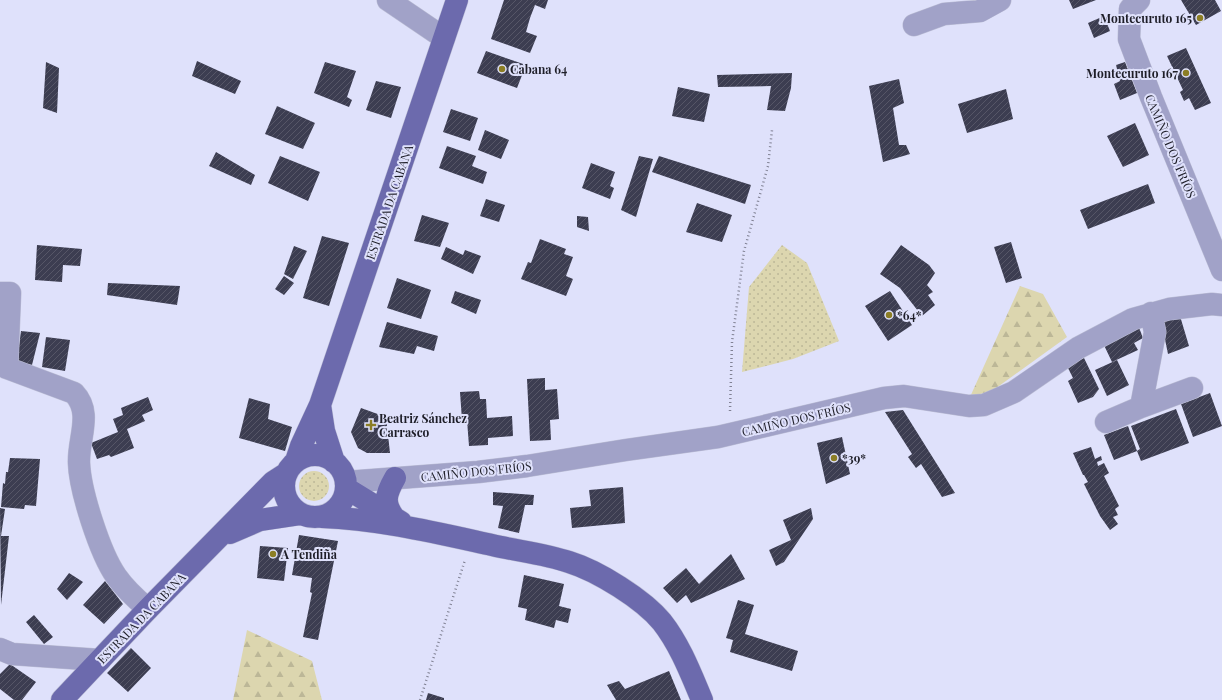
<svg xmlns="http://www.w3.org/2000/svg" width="1222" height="700" viewBox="0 0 1222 700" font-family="'Playfair Display',serif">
	<defs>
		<pattern id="grass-dots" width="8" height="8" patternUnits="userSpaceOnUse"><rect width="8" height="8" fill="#dcd6af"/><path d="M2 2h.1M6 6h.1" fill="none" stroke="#bcb797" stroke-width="1.8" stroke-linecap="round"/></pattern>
		<pattern id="forest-firs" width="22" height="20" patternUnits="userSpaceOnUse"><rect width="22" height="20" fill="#dcd6af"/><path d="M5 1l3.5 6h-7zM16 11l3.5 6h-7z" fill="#bcb797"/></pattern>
		<pattern id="building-hatch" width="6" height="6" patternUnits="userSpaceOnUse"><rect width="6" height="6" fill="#3c3d51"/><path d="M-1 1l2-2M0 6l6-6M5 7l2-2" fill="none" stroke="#565667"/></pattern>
	</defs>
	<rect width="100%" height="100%" fill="#dfe1fb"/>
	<!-- grass -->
	<path fill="url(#grass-dots)" d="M782,245l25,18 32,78 -46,18 -51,13 7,-85z
		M299 486a15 15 0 1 1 30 0a15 15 0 1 1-30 0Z"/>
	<!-- forest -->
	<path fill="url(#forest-firs)" d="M1020,286l23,8 24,43 -75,54 -22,6z
		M247,630l65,31 10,39h-89z"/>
	<!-- building -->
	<path fill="url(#building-hatch)" d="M504,0h44l-3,9 -10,-4 -5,13 -4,14 11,4 -7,17 -39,-14z
		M1069,0h27l-23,9z
		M1181,0h34l6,11 -25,14z
		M1104,16l6,15 -16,7 -6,-15z
		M1186,48l25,55 -16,7 -6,-12 -5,3 -4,-9 3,-2 -16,-34z
		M486,51l40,14 -9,23 -40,-15z
		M197,61l44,20 -6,13 -43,-18z
		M46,62l13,6 -2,45 -14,-5z
		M325,62l31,9 -9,26 5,3 -3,7 -35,-14z
		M1125,62l12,31 -17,7 -6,-16 6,-3 -4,-16z
		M792,73l-1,15 -6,23 -18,-1 4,-24 -53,1 -1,-12z
		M899,79l5,24 -11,5 6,37h7l4,9 -27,8 -14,-76z
		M376,81l25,6 -10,31 -25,-8z
		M678,87l32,7 -6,28 -32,-6z
		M1006,89l7,30 -46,14 -9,-29z
		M277,106l38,17 -12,26 -38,-15z
		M451,109l27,9 -8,23 -27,-9z
		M1135,123l14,32 -26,12 -16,-31z
		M485,130l24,10 -8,19 -23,-9z
		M447,146l29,10 -4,10 15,6 -4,12 -44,-16z
		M216,152l39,23 -4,10 -42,-19z
		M280,156l40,16 -12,29 -40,-18z
		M639,156l14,3 -17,58 -15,-7z
		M659,156l92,29 -6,19 -93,-32z
		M591,163l24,9 -5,14 4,2 -4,11 -28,-11z
		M1148,184l7,19 -67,26 -8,-19z
		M486,199l19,6 -6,17 -19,-6z
		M697,203l35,12 -10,27 -36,-10z
		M422,215l27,8 -9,24 -26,-6z
		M577,216l11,1 1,14 -12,-4z
		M322,236l27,7 -20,63 -26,-8z
		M540,239l26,10 -2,5 9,3 -7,19 7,3 -7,17 -45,-17 7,-17 3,1z
		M1011,242l11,36 -16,5 -12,-36z
		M37,245l45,4 -2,17 -17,-1 -1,17 -27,-2z
		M901,245l28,20 6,8 -8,12 6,7 -5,3 7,10 -13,11 -22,-28 -20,-14z
		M294,246l13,5 -14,28 -9,-5z
		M446,247l17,8 2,-5 16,6 -8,18 -32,-15z
		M284,276l10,7 -10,12 -9,-6z
		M397,278l34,12 -10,29 -34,-11z
		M108,283l72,3 -3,19 -70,-10z
		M455,291l26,9 -5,14 -25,-11z
		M890,291l22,34 -24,16 -23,-35z
		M1180,316l9,30 -21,8 -7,-34z
		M387,322l51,14 -4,15 -17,-5 -3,8 -35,-7z
		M1138,325l5,13 -9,5 4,7 -26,12 -10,-21z
		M21,331l19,2 -8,32 -15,-3z
		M46,337l24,3 -5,31 -23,-4z
		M1084,358l15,31 -6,8 -15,6 -10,-22 5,-3 -6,-12z
		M1117,360l12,25 -22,11 -12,-26z
		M545,378v12l12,-1 2,30 -9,1 1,20 -21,1 -3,-62z
		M479,391l1,8h6l1,19 25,-2 1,20 -25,2v7l-19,1 -2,-26h-5l-2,-28z
		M1210,393l12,33 -29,11 -12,-33z
		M148,397l5,13 -11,5 3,6 -18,8 7,19 -23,9 -2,-2 -12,4 -6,-16 27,-11 -5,-13 10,-4 -2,-7z
		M249,398l21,6 -2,15 24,8 -7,24 -46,-13z
		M361,408l25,9 4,36h-23l-9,-5 -7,-16z
		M1176,409l13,34 -48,18 -4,-10 -23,9 -10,-25 24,-9 9,25 3,-2 -9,-23z
		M903,410l52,83 -13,4 -21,-33 -5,4 -8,-11 4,-3 -27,-42z
		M842,437l8,37 -24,10 -9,-41z
		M1091,447l4,12 6,-3 1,4 -5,2 1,4 6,-3 5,10 -5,3 15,30 -4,3 3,6 -5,2 5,7 -8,6 -10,-14 -16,-32 4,-2 -4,-7h-1l-10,-22z
		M10,458l30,1 -4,47 -11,-1 -1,4 -23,-2 2,-24 2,1 1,-12h2z
		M623,487l2,36 -53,5 -2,-20 21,-2 -2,-16z
		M493,492l41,3 -1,10h-8l-6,28 -21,-5 5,-22 -10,-1z
		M0,508l5,1 -4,27h8l-8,69z
		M811,508l2,11 -29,43 -8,4 -7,-16 22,-10 -8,-20z
		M299,535l39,6 -20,99 -15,-3 9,-44 -2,-1 2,-14 -20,-3z
		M260,546l28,2 -4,33 -27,-3z
		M731,554l14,25 -54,24 -5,-8 -9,8 -14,-15 23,-20 13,16z
		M69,573l14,9 -16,18 -10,-11z
		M524,575l40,9 -5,22 12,3 -3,14 -12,-3 -2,8 -29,-8 2,-11 -9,-2z
		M105,581l18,23 -19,20 -21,-19z
		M738,600l16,5 -9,29 53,17 -6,20 -62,-19 3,-12 -7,-2z
		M34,615l19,22 -9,7 -18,-22z
		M131,648l20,20 -23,24 -21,-19z
		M10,664l26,18 -14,18h-8l-14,-11v-15z
		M669,671l12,29h-65l-9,-15 12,-4 6,8z
		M428,693l16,5v2h-18z"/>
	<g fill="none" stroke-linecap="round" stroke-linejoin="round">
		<!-- minor casing -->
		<g stroke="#bcbed5" stroke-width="23">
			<path id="minor" d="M388,0l56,38
				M1139,0l-9,9 -1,30 22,58 71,173
				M914,25l30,-11 36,-3 20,-11
				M0,293h10l-3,75 67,25c19,20 4,45 5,70 1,28 21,90 37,113 9,13 20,23 32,33
				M1141,407l51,-19
				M1106,422l35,-15 14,-75 -4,-19
				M346,482l132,-10 49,-6 99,-16 92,-13 166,-39 20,-2 65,10 15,-1 30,-13 64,-44 55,-29 36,-10 43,-5 10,1
				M0,649l12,5 88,6"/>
		</g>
		<!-- major casing -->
		<g stroke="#bcbed5" stroke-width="23">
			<path id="major" d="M320,405l4,26 10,31
				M284 486a31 31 0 1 1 62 0a31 31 0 1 1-62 0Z
				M296,461l5,-15 19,-41 137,-405
				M395,478c-10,17 -12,26 1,42
				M346,488l55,34
				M322,517c57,2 115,16 170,28 26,6 53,9 77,17 29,9 74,37 93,60 18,23 29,52 40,78
				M230,533l30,-13 40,-6
				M62,700l86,-91 125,-127 14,-9"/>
		</g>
		<!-- path -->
		<path stroke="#818294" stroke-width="2.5" stroke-dasharray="1 3" stroke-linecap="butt" d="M730,411l2,-69 12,-91 24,-85 4,-36
			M420,700l45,-140"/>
		<!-- minor -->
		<use href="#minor" stroke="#a1a2c8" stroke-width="22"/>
		<!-- major -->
		<use href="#major" stroke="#6c6aad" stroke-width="22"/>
	</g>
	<!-- markers -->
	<g fill="#8c7e25" stroke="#dfe1fb" stroke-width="1.5">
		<circle cx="1200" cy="18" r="4"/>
		<circle cx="502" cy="69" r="4"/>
		<circle cx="1186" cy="73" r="4"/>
		<circle cx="889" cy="315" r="4"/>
		<path d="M369 419h4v4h4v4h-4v4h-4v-4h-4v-4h4z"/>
		<circle cx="834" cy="458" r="4"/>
		<circle cx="273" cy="554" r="4"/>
	</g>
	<g text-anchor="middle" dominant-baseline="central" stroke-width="4" stroke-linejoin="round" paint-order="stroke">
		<!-- poi labels -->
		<g font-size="12" font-weight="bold" fill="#1e1e28" stroke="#dfe1fb" text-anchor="start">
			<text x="1192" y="18" text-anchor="end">Montecuruto 165</text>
			<text x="510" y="69">Cabana 64</text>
			<text x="1178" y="73" text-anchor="end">Montecuruto 167</text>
			<text x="897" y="315">*64*</text>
			<text x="379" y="418">Beatriz Sánchez<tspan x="379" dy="14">Carrasco</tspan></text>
			<text x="842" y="458">*39*</text>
			<text x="281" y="554">A Tendiña</text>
		</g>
		<!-- street labels -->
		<g font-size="12" fill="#1e1e28" stroke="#dfe1fb">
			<text transform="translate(1171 146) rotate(67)">CAMIÑO DOS FRÍOS</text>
			<text transform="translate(389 202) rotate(-71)">ESTRADA DA CABANA</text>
			<text transform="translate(796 419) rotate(-13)">CAMIÑO DOS FRÍOS</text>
			<text transform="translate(476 471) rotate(-6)">CAMIÑO DOS FRÍOS</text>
			<text transform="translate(141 618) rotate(-46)">ESTRADA DA CABANA</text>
		</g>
	</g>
</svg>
